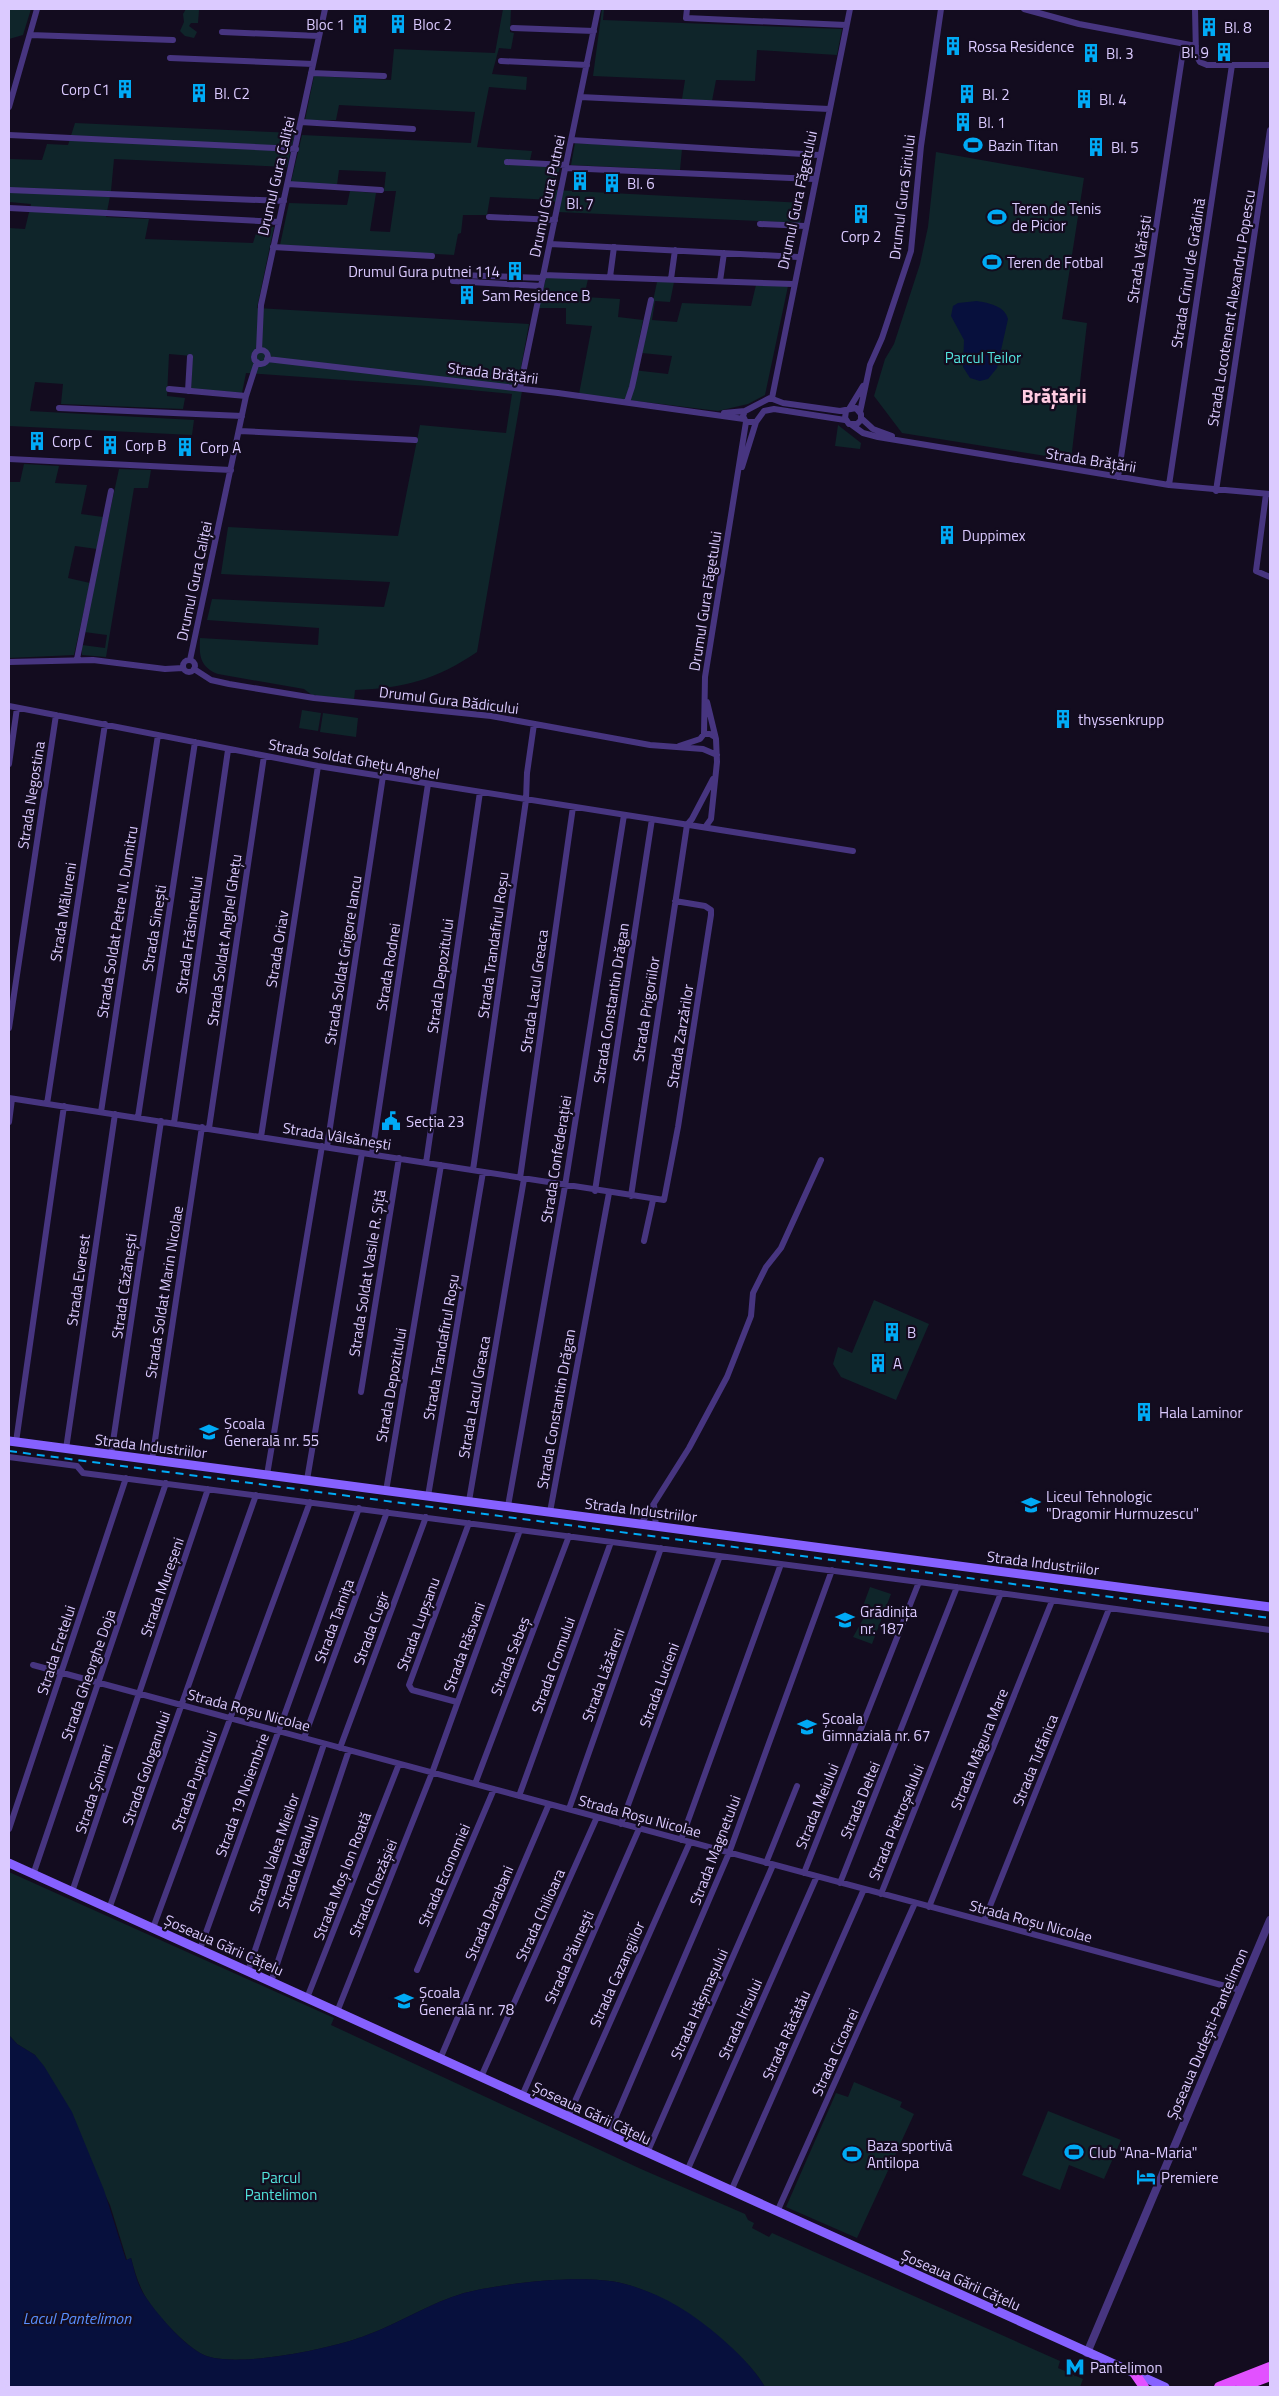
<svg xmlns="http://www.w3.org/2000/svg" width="1279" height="2396" viewBox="0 0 1279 2396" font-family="'Titillium Web',sans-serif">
	<rect width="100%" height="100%" fill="#130c1f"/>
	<!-- green -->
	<path fill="#0f252a" d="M9,9h22l-8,26 -14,4z
		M186,9l13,1 -1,13h-7l-2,3 8,6 -3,6 -9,-2 -5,-5 4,-9 -1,-8z
		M503,9h8l-1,23 4,1 -3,16 -12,-1 -7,26 35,3 -1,13 -37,-3 -12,60 55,4 -3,14 31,2 -6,23 250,13 -4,20 -242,-11 2,-7 -8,-5 -62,-3 -3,18h-24l-2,18 -3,1 -4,21 -174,-10 9,-42 58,2 3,-14 26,2 -6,38 20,1 6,-41h-12l2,-19 -47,-2 -2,15 -46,-3 11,-47 169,8 4,-31 -136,-7 -3,15h-31l9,-44 77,4 3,-31 101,4z
		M602,9h2l-1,11 239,9 -5,26 -80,-5 -2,31 -39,-1 -4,21 -30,-2 3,-19 -92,-4z
		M75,123l220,10 -8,34 -173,-8 -3,32 -5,26 43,2 -4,20 108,4 5,-16h16l-17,81 272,16 -11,60 4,7 -45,261c-41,28 -73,36 -122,38l-1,10 -42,-5 -8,-6 -86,-15c-18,-7 -19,-18 -18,-36l118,7 1,-17 -112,-8 5,-21 172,8 6,-25 -169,-8 7,-47 170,9 22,-111 86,8 6,-39 -84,-8 -182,-13 -4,20 -51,-4 1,-33 -23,-2 -2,42 18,2 -2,11 -122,-5 2,-20 -28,-2 -5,29 164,9 -2,15 -183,-9v-198l16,1 6,-25 -22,-2v-43l33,1 5,-16 21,1z
		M575,143l107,6 -2,21 -109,-5z
		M936,152l148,26 -22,141 25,4 -16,137 -169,-27 -28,-37 11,-37 9,-15 26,-80 8,-37z
		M546,277l42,2 -4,18 36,2 -2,18 25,3 -10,50 35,4 4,-18 -30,-3 15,-71h17l-4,20 -15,-1 -3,19 25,2 5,-19 69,3 5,-21 32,1 -23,109 -17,9 -30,7 -139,-17 13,-68 -26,-2v-16h-27z
		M838,425l23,18 -1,6 -25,-3z
		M24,464l35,2 -4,17 32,2 -6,29 22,3 -6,32 -22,-3 -7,32 22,5 -16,72 -65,3v-176h11z
		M119,469l32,1 -3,18h-14l-28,169 -24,-2v-10l23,3 2,-13 -23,-3z
		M302,710l19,3 -3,18 -19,-3z
		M323,713l35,5 -2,19 -36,-5z
		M874,1300l55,24 -33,76 -55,-23 -8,-13 5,-17 14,6z
		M870,1587l21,7 -19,50 -19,-7 13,-23 -3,-8z
		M9,1872l325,146 -3,7 310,144 104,45 3,6 6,3 -2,5 17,9 3,-4 288,128 -2,7 25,11 -3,8h-315c-16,-27 -40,-44 -64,-63 -24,-19 -49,-33 -80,-41 -39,-9 -117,0 -157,10 -34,10 -64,30 -97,42 -32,13 -131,34 -163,20 -18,-8 -54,-46 -62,-65 -5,-10 -8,-21 -11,-32l-4,2 -17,-55 -75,-150 -18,-11 -8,-9z
		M854,2082l48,20 -2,5 14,7 -57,124 -71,-31 50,-114 12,4z
		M1048,2111l73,29 -17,39 -35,-14 -9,25 -38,-15z"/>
	<!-- water -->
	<path fill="#07103d" d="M977,301c12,2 28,5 31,18l-11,49 -9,11 -8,2 -10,-3 -7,-11 1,-27 -13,-24 2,-10 5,-3z
		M9,2035l8,9 18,11 9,11 28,46 32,78 22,70 5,-2c3,11 6,25 12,35 12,19 41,53 61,62 32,14 131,-7 163,-20 33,-12 63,-32 97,-42 40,-10 118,-19 157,-10 38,9 70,29 99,54 17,15 33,30 45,50h-756z"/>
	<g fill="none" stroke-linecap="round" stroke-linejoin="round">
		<!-- minor -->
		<path stroke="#473580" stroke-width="6" d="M687,9l-1,9 160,7
			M1024,9l55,15 117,22
			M1195,9l1,46 4,7 7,3h63
			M513,28l81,3
			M222,32l97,4
			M30,35l143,5
			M170,58l143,6
			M501,61l86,4
			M311,73l73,3
			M580,97l249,12
			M9,107l28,-98
			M301,122l112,7
			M9,135l287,14
			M571,140l248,15
			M507,162l59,3
			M565,168l249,11
			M288,184l93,6
			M9,190l275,11
			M9,208l270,14
			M489,217l66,3
			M760,224l45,2
			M550,244l248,13
			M273,247l159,9
			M458,275l85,3
			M543,275l250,9
			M610,277l4,-30
			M671,279l4,-29
			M453,281l88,5
			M720,281l4,-28
			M259,350l2,-45 64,-296
			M254 357a7 7 0 1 1 14 0a7 7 0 1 1-14 0Z
			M267,359l291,34 186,26
			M520,388l78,-379
			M169,389l77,7
			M188,391l2,-34
			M772,398l78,-389
			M627,402l5,-15 19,-87
			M59,408l183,8
			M849,409l14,-23
			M860,412l10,-47 12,-27 29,-87 10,-105 20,-137
			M724,413l21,-2
			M861,418l12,11 19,7
			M756,422h-10l-3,-6 2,-5 25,-13 13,5 57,8 16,-3 5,6v6l-4,4h-8l-4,-6 1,-7
			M852,425l11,8 15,4 291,48 101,9
			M239,431l176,9
			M9,459l222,11
			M742,467l14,-45 8,-11 10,-2 71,11
			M1118,477l66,-433
			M1169,485l63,-420
			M1216,491l54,-361
			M1266,494l-10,77 14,6
			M77,659l34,-168
			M190,660l56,-264 11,-34
			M183 666a6 6 0 1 1 12 0a6 6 0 1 1-12 0Z
			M9,662l84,-2 72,9 18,-1
			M194,669l17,11 18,4 85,14 177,18 159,29 53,4 14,6
			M9,706l309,60 535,85
			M704,734l1,-57 41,-255
			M679,746l21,-7 4,-5h6l5,3
			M9,764l8,-56
			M687,825l5,-6 21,-40
			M706,826l5,-7 6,-57 -1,-23 -9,-37
			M9,1028l47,-313
			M9,1098l655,102 14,-73 33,-212v-5l-6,-4 -30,-5
			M47,1104l58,-380
			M101,1112l57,-377
			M138,1117l57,-375
			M9,1122l3,-23
			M174,1123l54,-373
			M209,1128l55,-372
			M261,1137l57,-371
			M327,1147l56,-371
			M372,1154l56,-370
			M426,1163l54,-371
			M473,1170l53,-370 1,-27 7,-49
			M520,1178l53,-371
			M595,1191l57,-372
			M631,1196l56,-371
			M644,1241l9,-41
			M361,1392l38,-234
			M16,1442l48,-336
			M66,1449l49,-335
			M111,1455l50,-334
			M9,1457l68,9 6,7 836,109 351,48
			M152,1460l50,-333
			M267,1475l55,-329
			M307,1480l55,-327
			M386,1491l55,-326
			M428,1496l55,-324
			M469,1501l55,-322
			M654,1505l2,21
			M508,1506l57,-320 59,-371
			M550,1512l59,-319
			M641,1524l48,-76 38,-71 24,-61 2,-23 13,-26 15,-19 40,-88
			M33,1665l1207,325
			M457,1702l-45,-12 -3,-5 60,-162
			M304,1738l83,-226
			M340,1748l86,-231
			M475,1784l94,-248
			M519,1796l92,-254
			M569,1809l92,-261
			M621,1824l99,-268
			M9,1829l117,-351
			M681,1840l100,-276
			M766,1863l31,-77
			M804,1873l115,-291
			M33,1875l133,-392
			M840,1883l117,-296
			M72,1892l136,-403
			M881,1894l120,-301
			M929,1907l123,-306
			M109,1909l147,-414
			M984,1921l125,-312
			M153,1928l157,-426
			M200,1949l159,-441
			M417,1970l77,-181
			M248,1971l76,-227
			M271,1982l78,-232
			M307,1998l92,-234
			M337,2012l95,-239 88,-243
			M440,2059l109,-255
			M481,2077l116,-260
			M522,2096l117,-267
			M568,2117l122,-275
			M608,2135l121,-282 103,-283
			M647,2153l126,-288
			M687,2171l130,-295
			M731,2191l133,-302
			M777,2212l138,-309"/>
		<!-- tertiary -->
		<path stroke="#473580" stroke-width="8" d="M1087,2353l183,-433"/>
		<!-- secondary -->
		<path stroke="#8661ff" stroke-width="9" d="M9,1441l1261,166
			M9,1863l1156,524"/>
		<!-- primary -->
		<path stroke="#e251ff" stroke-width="10" d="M1135,2374l9,13
			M1219,2387l51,-20
			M1241,2387l29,-11"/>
		<!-- rail -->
		<path stroke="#00aaf5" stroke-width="2" stroke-dasharray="8 6" stroke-linecap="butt" d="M9,1451l1261,167"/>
	</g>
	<!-- icons -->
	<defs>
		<g id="building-bare" transform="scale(1.5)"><path d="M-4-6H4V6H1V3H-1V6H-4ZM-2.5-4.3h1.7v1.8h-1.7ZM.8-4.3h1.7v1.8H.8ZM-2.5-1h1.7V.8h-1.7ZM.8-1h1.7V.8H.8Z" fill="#00aaf5" stroke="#130c1f" stroke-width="2.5" paint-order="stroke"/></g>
		<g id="stadium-bare" transform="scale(1.5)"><path d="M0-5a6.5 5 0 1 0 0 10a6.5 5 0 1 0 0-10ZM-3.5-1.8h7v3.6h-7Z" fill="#00aaf5" stroke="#130c1f" stroke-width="2.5" paint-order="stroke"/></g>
		<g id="civic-bare" transform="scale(1.5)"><path d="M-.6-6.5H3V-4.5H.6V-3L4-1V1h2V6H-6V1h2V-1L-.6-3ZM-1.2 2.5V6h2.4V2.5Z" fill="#00aaf5" stroke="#130c1f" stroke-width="2.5" paint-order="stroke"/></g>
		<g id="school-bare" transform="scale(1.5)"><path d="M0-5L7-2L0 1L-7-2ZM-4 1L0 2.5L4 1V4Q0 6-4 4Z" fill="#00aaf5" stroke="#130c1f" stroke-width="2.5" paint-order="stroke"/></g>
		<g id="hotel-bare" transform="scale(1.5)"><path d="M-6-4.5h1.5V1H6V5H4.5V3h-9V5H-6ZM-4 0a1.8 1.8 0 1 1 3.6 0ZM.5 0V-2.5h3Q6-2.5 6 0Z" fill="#00aaf5" stroke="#130c1f" stroke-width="2.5" paint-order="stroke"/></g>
		<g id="metro-bare" transform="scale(1.5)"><path d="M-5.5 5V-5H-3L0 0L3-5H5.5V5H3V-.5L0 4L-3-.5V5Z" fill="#00aaf5" stroke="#130c1f" stroke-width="2.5" paint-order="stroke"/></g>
	</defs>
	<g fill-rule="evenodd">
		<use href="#building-bare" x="360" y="24"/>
		<use href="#building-bare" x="398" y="24"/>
		<use href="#building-bare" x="1209" y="27"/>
		<use href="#building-bare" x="953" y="46"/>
		<use href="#building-bare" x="1224" y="52"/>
		<use href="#building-bare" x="1091" y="53"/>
		<use href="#building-bare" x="125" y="89"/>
		<use href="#building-bare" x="199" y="93"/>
		<use href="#building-bare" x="967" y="94"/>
		<use href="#building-bare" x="1084" y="99"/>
		<use href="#building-bare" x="963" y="122"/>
		<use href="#stadium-bare" x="973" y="145"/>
		<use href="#building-bare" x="1096" y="147"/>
		<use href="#building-bare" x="580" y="181"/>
		<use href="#building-bare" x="612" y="183"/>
		<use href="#building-bare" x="861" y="214"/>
		<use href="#stadium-bare" x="997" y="217"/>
		<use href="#stadium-bare" x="992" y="262"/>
		<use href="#building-bare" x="515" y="271"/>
		<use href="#building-bare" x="467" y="295"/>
		<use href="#building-bare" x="37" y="441"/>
		<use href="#building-bare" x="110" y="445"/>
		<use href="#building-bare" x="185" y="447"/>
		<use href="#building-bare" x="947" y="535"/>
		<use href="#building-bare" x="1063" y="719"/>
		<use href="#civic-bare" x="391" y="1121"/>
		<use href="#building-bare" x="892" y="1332"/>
		<use href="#building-bare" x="878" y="1363"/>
		<use href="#building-bare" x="1144" y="1412"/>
		<use href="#school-bare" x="209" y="1432"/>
		<use href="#school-bare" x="1031" y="1505"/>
		<use href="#school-bare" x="845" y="1620"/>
		<use href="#school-bare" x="807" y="1727"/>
		<use href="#school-bare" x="404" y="2001"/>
		<use href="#stadium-bare" x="1074" y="2152"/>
		<use href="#stadium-bare" x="852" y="2154"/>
		<use href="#hotel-bare" x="1146" y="2177"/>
		<use href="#metro-bare" x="1075" y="2367"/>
	</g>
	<g text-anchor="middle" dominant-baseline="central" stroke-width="4.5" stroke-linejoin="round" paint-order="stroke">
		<!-- poi labels -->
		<g font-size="15" fill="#dbcaff" stroke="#130c1f" text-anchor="start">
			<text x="345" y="24" text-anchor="end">Bloc 1</text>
			<text x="413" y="24">Bloc 2</text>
			<text x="1224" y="27">Bl. 8</text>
			<text x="968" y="46">Rossa Residence</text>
			<text x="1209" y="52" text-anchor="end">Bl. 9</text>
			<text x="1106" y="53">Bl. 3</text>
			<text x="110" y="89" text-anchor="end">Corp C1</text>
			<text x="214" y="93">Bl. C2</text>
			<text x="982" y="94">Bl. 2</text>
			<text x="1099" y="99">Bl. 4</text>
			<text x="978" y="122">Bl. 1</text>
			<text x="988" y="145">Bazin Titan</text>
			<text x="1111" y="147">Bl. 5</text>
			<text x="627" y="183">Bl. 6</text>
			<text x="580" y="203" text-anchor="middle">Bl. 7</text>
			<text x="1012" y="208">Teren de Tenis<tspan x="1012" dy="17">de Picior</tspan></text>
			<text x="861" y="236" text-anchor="middle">Corp 2</text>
			<text x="1007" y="262">Teren de Fotbal</text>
			<text x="500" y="271" text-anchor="end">Drumul Gura putnei 114</text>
			<text x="482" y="295">Sam Residence B</text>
			<text x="52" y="441">Corp C</text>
			<text x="125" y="445">Corp B</text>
			<text x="200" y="447">Corp A</text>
			<text x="962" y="535">Duppimex</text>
			<text x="1078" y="719">thyssenkrupp</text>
			<text x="406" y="1121">Secția 23</text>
			<text x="907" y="1332">B</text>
			<text x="893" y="1363">A</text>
			<text x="1159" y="1412">Hala Laminor</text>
			<text x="224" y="1423">Școala<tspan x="224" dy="17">Generală nr. 55</tspan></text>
			<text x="1046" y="1496">Liceul Tehnologic<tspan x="1046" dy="17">"Dragomir Hurmuzescu"</tspan></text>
			<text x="860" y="1611">Grădinița<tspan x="860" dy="17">nr. 187</tspan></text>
			<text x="822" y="1718">Școala<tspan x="822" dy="17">Gimnazială nr. 67</tspan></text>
			<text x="419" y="1992">Școala<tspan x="419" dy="17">Generală nr. 78</tspan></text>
			<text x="867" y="2145">Baza sportivă<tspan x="867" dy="17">Antilopa</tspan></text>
			<text x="1089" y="2152">Club "Ana-Maria"</text>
			<text x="1161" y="2177">Premiere</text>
			<text x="1090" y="2367">Pantelimon</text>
		</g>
		<!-- street labels -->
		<g font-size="15" fill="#dbcaff" stroke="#130c1f">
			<text transform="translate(276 176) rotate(-77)">Drumul Gura Caliței</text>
			<text transform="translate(547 196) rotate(-78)">Drumul Gura Putnei</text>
			<text transform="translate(902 197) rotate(-83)">Drumul Gura Siriului</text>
			<text transform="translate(797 200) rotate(-78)">Drumul Gura Făgetului</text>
			<text transform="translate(1139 259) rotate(-81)">Strada Vărăști</text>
			<text transform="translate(1188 273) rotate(-81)">Strada Crinul de Grădină</text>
			<text transform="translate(1231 308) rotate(-81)">Strada Locotenent Alexandru Popescu</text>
			<text transform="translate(493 373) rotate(7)">Strada Brățării</text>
			<text transform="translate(1091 460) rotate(9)">Strada Brățării</text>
			<text transform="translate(194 581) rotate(-78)">Drumul Gura Caliței</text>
			<text transform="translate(705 601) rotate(-81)">Drumul Gura Făgetului</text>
			<text transform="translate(449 700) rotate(7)">Drumul Gura Bădicului</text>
			<text transform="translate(354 759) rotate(10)">Strada Soldat Ghețu Anghel</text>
			<text transform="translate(31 795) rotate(-81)">Strada Negostina</text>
			<text transform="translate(63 912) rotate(-81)">Strada Mălureni</text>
			<text transform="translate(117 922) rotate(-81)">Strada Soldat Petre N. Dumitru</text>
			<text transform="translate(154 928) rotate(-81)">Strada Sinești</text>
			<text transform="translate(189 935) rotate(-82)">Strada Frăsinetului</text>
			<text transform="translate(224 940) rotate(-82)">Strada Soldat Anghel Ghețu</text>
			<text transform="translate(493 945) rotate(-82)">Strada Trandafirul Roșu</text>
			<text transform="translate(277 949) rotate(-81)">Strada Oriav</text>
			<text transform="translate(343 960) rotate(-81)">Strada Soldat Grigore Iancu</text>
			<text transform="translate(388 967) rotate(-81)">Strada Rodnei</text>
			<text transform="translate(440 976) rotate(-82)">Strada Depozitului</text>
			<text transform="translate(534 991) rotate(-82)">Strada Lacul Greaca</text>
			<text transform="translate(611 1003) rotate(-81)">Strada Constantin Drăgan</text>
			<text transform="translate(646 1009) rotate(-81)">Strada Prigoriilor</text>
			<text transform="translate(680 1036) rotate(-81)">Strada Zarzărilor</text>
			<text transform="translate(337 1136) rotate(9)">Strada Vâlsănești</text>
			<text transform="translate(556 1159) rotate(-81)">Strada Confederației</text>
			<text transform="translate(367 1273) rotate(-81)">Strada Soldat Vasile R. Șiță</text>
			<text transform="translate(78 1280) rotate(-82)">Strada Everest</text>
			<text transform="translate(124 1286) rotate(-82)">Strada Căzănești</text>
			<text transform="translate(164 1292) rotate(-81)">Strada Soldat Marin Nicolae</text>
			<text transform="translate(441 1347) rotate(-80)">Strada Trandafirul Roșu</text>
			<text transform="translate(391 1385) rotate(-80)">Strada Depozitului</text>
			<text transform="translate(474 1397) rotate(-80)">Strada Lacul Greaca</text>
			<text transform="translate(556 1409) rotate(-80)">Strada Constantin Drăgan</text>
			<text transform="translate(151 1446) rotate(7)">Strada Industriilor</text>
			<text transform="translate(641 1510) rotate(7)">Strada Industriilor</text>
			<text transform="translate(1043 1563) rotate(7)">Strada Industriilor</text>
			<text transform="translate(162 1587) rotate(-71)">Strada Mureșeni</text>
			<text transform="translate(334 1621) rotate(-70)">Strada Tarnița</text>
			<text transform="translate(418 1624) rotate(-70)">Strada Lupșanu</text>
			<text transform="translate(371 1628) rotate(-70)">Strada Cugir</text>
			<text transform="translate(464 1647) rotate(-70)">Strada Răsvani</text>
			<text transform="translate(56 1650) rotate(-72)">Strada Eretelui</text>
			<text transform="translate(510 1656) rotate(-69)">Strada Sebeș</text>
			<text transform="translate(553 1665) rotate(-70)">Strada Cromului</text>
			<text transform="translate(88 1675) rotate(-71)">Strada Gheorghe Doja</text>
			<text transform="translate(603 1675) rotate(-70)">Strada Lăzăreni</text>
			<text transform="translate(659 1685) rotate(-70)">Strada Lucieni</text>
			<text transform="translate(249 1710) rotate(15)">Strada Roșu Nicolae</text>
			<text transform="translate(979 1749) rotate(-68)">Strada Măgura Mare</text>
			<text transform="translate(1035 1760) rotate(-68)">Strada Tufănica</text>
			<text transform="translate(146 1768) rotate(-71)">Strada Gologanului</text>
			<text transform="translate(194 1781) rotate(-70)">Strada Pupitrului</text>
			<text transform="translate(94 1789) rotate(-72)">Strada Șoimari</text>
			<text transform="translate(242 1795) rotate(-70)">Strada 19 Noiembrie</text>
			<text transform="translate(860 1800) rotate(-68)">Strada Deltei</text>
			<text transform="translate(817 1806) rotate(-68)">Strada Meiului</text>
			<text transform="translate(640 1816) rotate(15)">Strada Roșu Nicolae</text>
			<text transform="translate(896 1822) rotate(-68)">Strada Pietroșelului</text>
			<text transform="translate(715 1850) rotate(-69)">Strada Magnetului</text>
			<text transform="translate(274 1853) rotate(-71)">Strada Valea Mieilor</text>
			<text transform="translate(298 1862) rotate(-71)">Strada Idealului</text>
			<text transform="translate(444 1875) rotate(-67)">Strada Economiei</text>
			<text transform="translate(342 1876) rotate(-69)">Strada Moș Ion Roată</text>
			<text transform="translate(373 1888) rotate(-68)">Strada Chezășiei</text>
			<text transform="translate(489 1913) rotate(-67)">Strada Darabani</text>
			<text transform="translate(540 1915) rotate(-66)">Strada Chilioara</text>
			<text transform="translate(1031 1921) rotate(15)">Strada Roșu Nicolae</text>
			<text transform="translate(224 1945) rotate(24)">Șoseaua Gării Cățelu</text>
			<text transform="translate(569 1957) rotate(-66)">Strada Păunești</text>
			<text transform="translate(617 1974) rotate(-66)">Strada Cazangiilor</text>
			<text transform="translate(699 2004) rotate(-66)">Strada Hășmașului</text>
			<text transform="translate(740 2019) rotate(-66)">Strada Irisului</text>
			<text transform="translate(1207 2034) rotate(-67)">Șoseaua Dudești-Pantelimon</text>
			<text transform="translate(786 2035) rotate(-66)">Strada Răcătău</text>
			<text transform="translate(835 2052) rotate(-66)">Strada Cicoarei</text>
			<text transform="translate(592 2113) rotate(25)">Șoseaua Gării Cățelu</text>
			<text transform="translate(961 2280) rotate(24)">Șoseaua Gării Cățelu</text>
		</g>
		<!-- park labels -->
		<g font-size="15" fill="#53e2dc" stroke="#130c1f">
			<text x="983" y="357">Parcul Teilor</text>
			<text x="281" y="2177">Parcul<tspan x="281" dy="17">Pantelimon</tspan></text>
		</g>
		<!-- water labels -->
		<g font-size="16" font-style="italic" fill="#588fff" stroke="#130c1f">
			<text x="77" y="2318">Lacul Pantelimon</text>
		</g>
		<!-- district labels -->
		<g font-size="20" font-weight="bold" fill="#ffcce2" stroke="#130c1f">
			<text x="1054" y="395">Brățării</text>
		</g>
	</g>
	<!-- border -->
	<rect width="1279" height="2396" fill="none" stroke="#dbcaff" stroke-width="20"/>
</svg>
